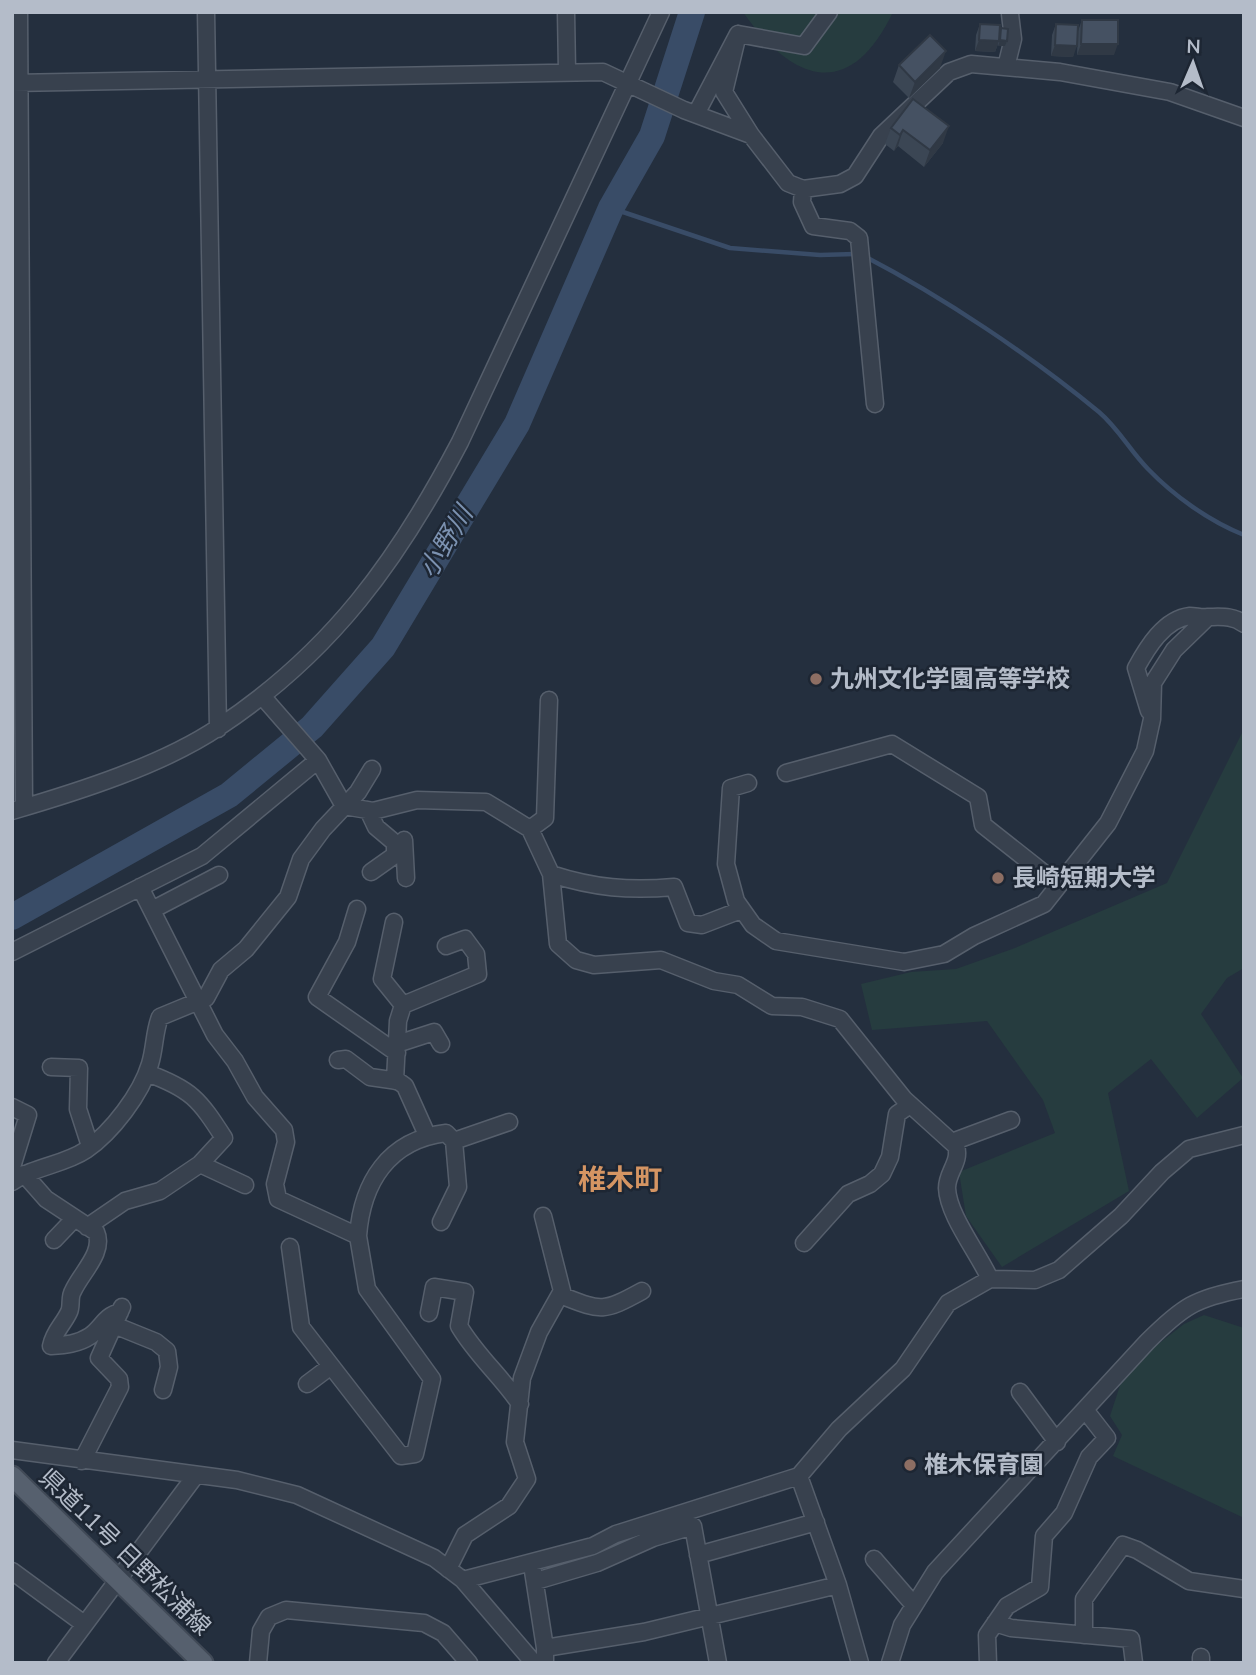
<svg xmlns="http://www.w3.org/2000/svg" width="1256" height="1675" viewBox="0 0 1256 1675" font-family="'Nunito Sans','Noto Sans JP',sans-serif">
	<rect width="100%" height="100%" fill="#242f3e"/>
	<!-- green -->
	<path fill="#263c3f" d="M743,12h150c-43,90 -100,71 -150,0z
		M1244,729v239l-17,10 -26,36 42,64 -46,40 -46,-59 -43,34 21,98 -127,76 -36,-51 -7,-44 96,-39 -12,-33 -56,-79 -115,9 -11,-46 50,-12 45,-3 59,-21 152,-65z
		M1204,1315l40,13v190l-131,-62 9,-21 -12,-19 15,-46 59,-46z"/>
	<g fill="none" stroke-linecap="round" stroke-linejoin="round">
		<!-- stream -->
		<path stroke="#394c67" stroke-width="4.5" d="M611,208l119,40 90,7 35,-1
			M864,256c79,41 166,99 235,156 20,17 31,39 49,57 26,27 61,52 96,66"/>
		<!-- river -->
		<path stroke="#394c67" stroke-width="26" d="M12,917l217,-122 83,-68 71,-80 134,-223 94,-216 41,-72 40,-124"/>
		<!-- minor casing -->
		<g stroke="#565f6c" stroke-width="19">
			<path id="minor" d="M19,12l5,795
				M206,12l12,717
				M566,12l1,59
				M738,34l66,12 25,-34
				M1006,67l7,-28 -3,-25
				M12,83l591,-11 81,38 67,25 37,48 15,6 37,-5 15,-8 26,-40 68,-64 22,-8 89,8 110,20 74,26
				M696,114l42,-80 -14,58 27,43
				M803,189l-1,13 11,24 37,5 9,7 16,166
				M262,696l56,64 26,46 29,5 44,-11 69,2 44,27 15,-11 4,-118
				M1149,711l-13,-43c11,-20 28,-49 54,-52 6,0 12,2 17,1 13,0 26,-2 37,7
				M786,773l106,-29 86,53 5,28 76,60
				M748,783l-17,5 -5,76 10,37 17,24 23,16 128,21 40,-8 30,-18 70,-32 64,-81 37,-72 7,-32 1,-36 21,-33 34,-33
				M368,810l8,17 19,16v12l-24,17
				M12,811c65,-19 151,-46 207,-84 113,-75 179,-167 241,-285l201,-430
				M530,829l21,45 7,70 18,16 18,5 67,-5 53,21 24,4 34,21 30,1 38,12 64,80 52,47c5,16 -9,26 -9,42 1,27 30,63 43,91
				M404,840l2,38
				M551,874c43,14 79,17 123,13l14,36 14,2 39,-15
				M140,887l75,148 20,26 20,36 29,33 2,12 -11,42 3,15 80,37 9,53 65,90 -17,75 -14,2 -100,-129 -11,-80
				M357,909l-10,33 -30,55 80,56
				M152,910l67,-35
				M394,922l-12,57 21,26
				M12,952l190,-96 116,-96
				M397,1044l37,-12 7,12
				M338,1060l8,-1 24,18 28,4 7,5 22,49
				M51,1067l28,1 -1,41 12,37
				M395,1081l3,-60 5,-16 75,-31 -2,-20 -11,-15 -19,7
				M12,1107l16,8 -16,52
				M952,1142l59,-22
				M200,1164l45,21
				M24,1174l22,25 50,33c9,20 -15,41 -23,59 -4,6 -1,15 -4,21 -6,13 -15,19 -18,34 14,-1 27,-2 39,-10 12,-8 14,-20 30,-24
				M12,1182c22,-16 52,-17 74,-32 26,-18 55,-56 64,-86 5,-16 4,-32 10,-47l46,-19 15,-28 25,-21 42,-52 13,-38 22,-30 35,-37 14,-23
				M441,1222l17,-35 -4,-46
				M87,1227l38,-26 35,-10 40,-27 24,-26c-25,-39 -33,-49 -77,-65
				M358,1236c4,-53 30,-96 88,-103l8,8 55,-19
				M54,1240l20,-21
				M804,1243l44,-49 22,-10 12,-10 8,-17 7,-43 13,-9
				M560,1295c41,16 42,18 82,-4
				M429,1313l5,-26 31,5 -6,34c17,29 42,50 61,78
				M114,1325l42,17 11,9 2,16 -6,23
				M307,1384l24,-18
				M1020,1392l37,50
				M12,1450l225,30 60,15 137,63 29,22 71,83
				M82,1461l38,-74 -1,-8 -20,-21 23,-51
				M799,1476l39,109 22,78
				M698,1555l118,-33
				M874,1559l39,45
				M448,1569l17,-34 44,-29 18,-27 -12,-37 7,-64 17,-46 23,-41 -19,-75
				M12,1571l72,53
				M533,1571l12,77
				M463,1580l130,-34 23,-12 183,-58 40,-47 64,-60 45,-66 42,-24 45,1 24,-10 62,-54 41,-44 27,-23 55,-14
				M536,1581l61,-18 56,-25 40,-12 25,137
				M995,1623l16,5 120,11 3,24
				M1084,1635v-36l39,-54 14,5 52,31 55,8
				M56,1663l140,-188
				M258,1663l3,-32 8,-14 17,-7 138,13 19,10 26,30
				M545,1663v-15l99,-16 194,-47
				M890,1663l12,-38 33,-53 212,-230c35,-35 48,-44 97,-53
				M988,1663l-1,-28 20,-29 33,-19 4,-51 20,-23 25,-56 18,-19 -21,-27
				M1201,1663v-6"/>
		</g>
		<!-- major casing -->
		<g stroke="#414a57" stroke-width="23">
			<path id="major" d="M12,1476l191,187"/>
		</g>
		<!-- minor -->
		<use href="#minor" stroke="#38414e" stroke-width="16"/>
		<!-- major -->
		<use href="#major" stroke="#56606e" stroke-width="19"/>
	</g>
	<!-- wall -->
	<path fill="#3b4654" d="M1082,20l32,35h-37l1,-23 -5,25 -22,-1 1,-21 4,-11 22,7z
		M980,24l20,9 1,-5 6,13 -2,5h-7v-2l-3,8 -20,-1 1,-16z
		M899,65l41,3 -31,30 -16,-16z
		M913,99l30,44 -19,24 -26,-21 -4,5 -9,-7 6,-16z"/>
	<!-- shaded-wall -->
	<path fill="#303945" d="M979,40l20,1 -4,11 -20,-1z
		M1000,40l7,1 -2,5h-7z
		M1081,44h37l-4,11h-37z
		M1055,45l22,1 -4,11 -22,-1z
		M946,51l-6,17 -31,30 6,-16z
		M949,126l-6,17 -19,24 6,-17z
		M903,130l-5,16 -4,5 6,-16z"/>
	<!-- building -->
	<path fill="#455162" stroke="#303945" stroke-width="2" d="M1082,20h36v24h-37z
		M980,24l20,1 -1,16 -20,-1z
		M1056,24l22,1 -1,21 -22,-1z
		M1001,28l7,1 -1,12 -7,-1z
		M930,35l16,16 -31,31 -16,-17z
		M913,99l36,27 -19,24 -27,-20 -3,5 -9,-7z"/>
	<!-- markers -->
	<g fill="#8d6e63" stroke="#1d2633" stroke-width="2.5">
		<circle cx="816" cy="679" r="7"/>
		<circle cx="998" cy="878" r="7"/>
		<circle cx="910" cy="1465" r="7"/>
	</g>
	<g text-anchor="middle" dominant-baseline="central" stroke-width="5" stroke-linejoin="round" paint-order="stroke">
		<!-- poi labels -->
		<g font-size="24" font-weight="bold" fill="#b4bcc9" stroke="#1d2633" text-anchor="start">
			<text x="830" y="679">九州文化学園高等学校</text>
			<text x="1012" y="878">長崎短期大学</text>
			<text x="924" y="1465">椎木保育園</text>
		</g>
		<!-- street labels -->
		<g font-size="24" fill="#b4bcc9" stroke="#1d2633">
			<text transform="translate(125 1552) rotate(44)">県道11号 日野松浦線</text>
		</g>
		<!-- water labels -->
		<g font-size="26" font-style="italic" fill="#7c92b1" stroke="#1d2633">
			<text transform="translate(446 542) rotate(-59)">小野川</text>
		</g>
		<!-- quarter labels -->
		<g font-size="28" font-weight="bold" fill="#d59563" stroke="#1d2633">
			<text x="620" y="1180">椎木町</text>
		</g>
	</g>
	<!-- border -->
	<rect width="1256" height="1675" fill="none" stroke="#b4bcc9" stroke-width="28"/>
	<!-- north arrow -->
	<g transform="translate(1193 63) rotate(2)" stroke="#1d2633" stroke-width="5" paint-order="stroke">
	<path d="M0-5L12 26L0 18L-12 26Z" fill="#b4bcc9"/>
	<text y="-10" font-size="19" font-weight="bold" text-anchor="middle" fill="#b4bcc9">N</text>
	</g>
</svg>
